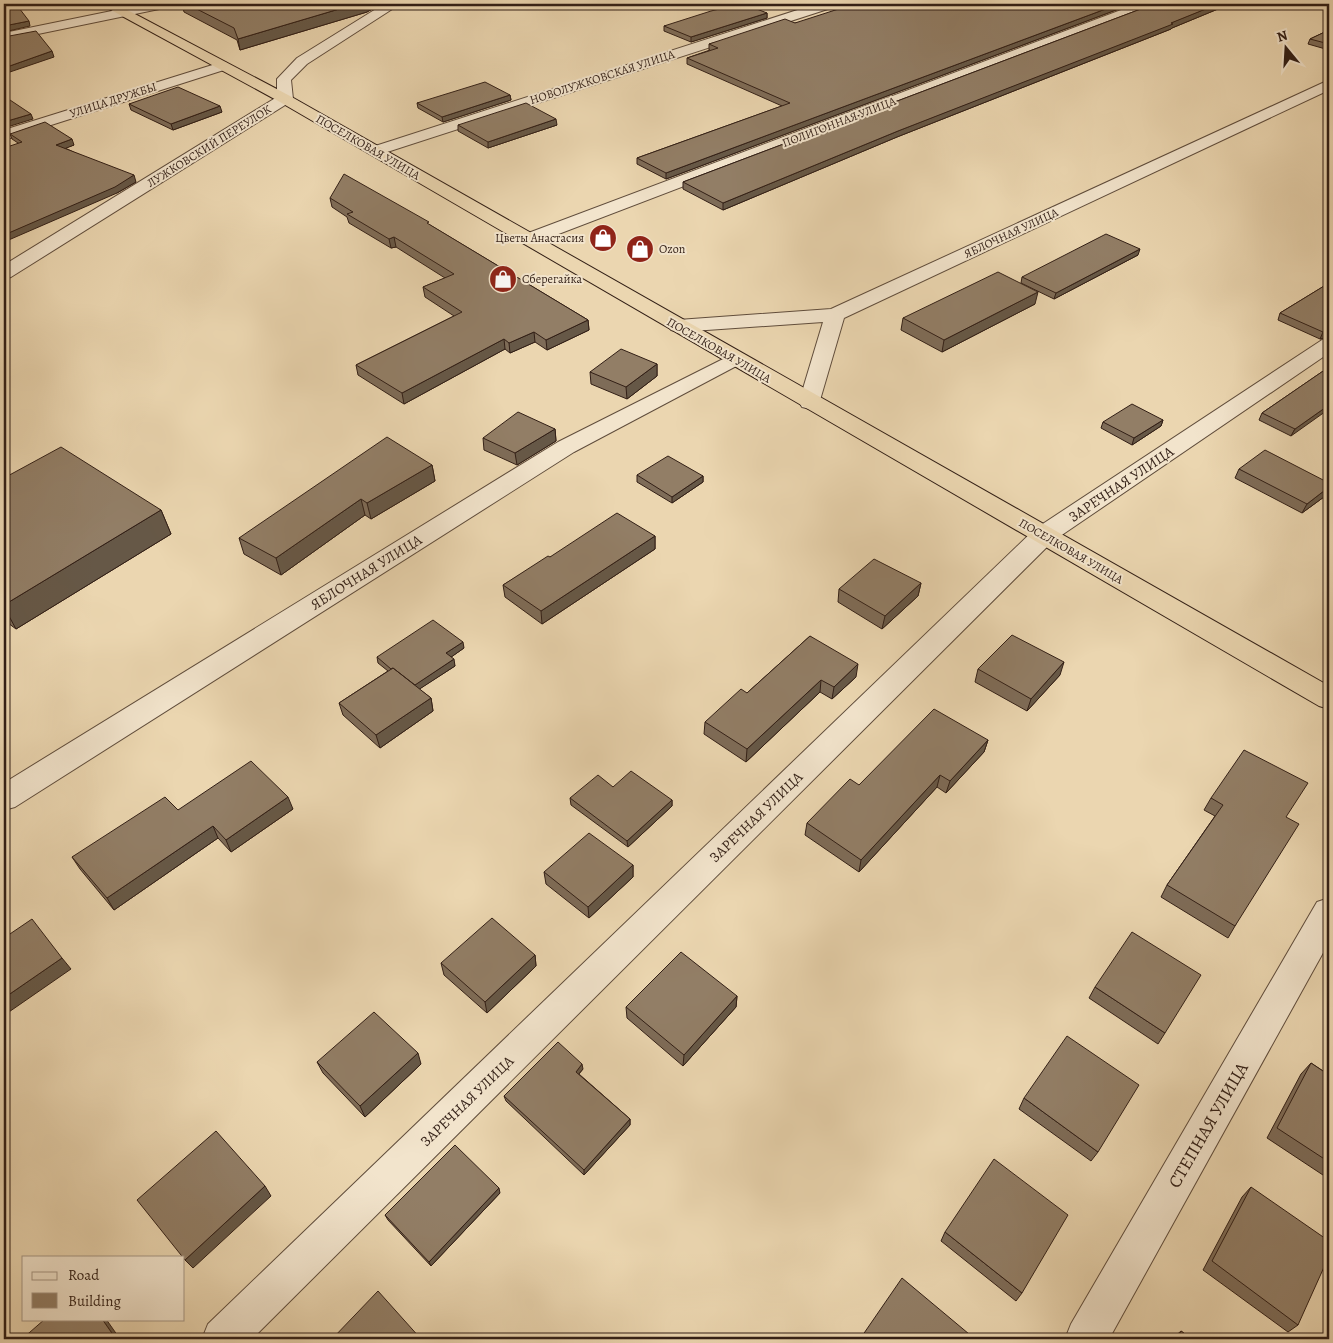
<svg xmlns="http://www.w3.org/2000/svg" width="1333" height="1343" viewBox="0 0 1333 1343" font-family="Alegreya,serif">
	<rect width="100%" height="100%" fill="#ebd6b0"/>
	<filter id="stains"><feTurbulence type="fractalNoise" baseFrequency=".004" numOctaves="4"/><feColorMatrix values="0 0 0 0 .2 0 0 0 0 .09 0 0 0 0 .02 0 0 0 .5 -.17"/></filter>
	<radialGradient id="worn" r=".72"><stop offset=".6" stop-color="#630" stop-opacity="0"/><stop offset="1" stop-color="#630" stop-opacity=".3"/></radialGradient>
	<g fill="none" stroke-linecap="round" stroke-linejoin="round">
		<!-- street casing -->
		<g stroke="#604d3c" stroke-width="2">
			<path id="street" d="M146,4h25l-7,4 -160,33v-8z
				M384,4h16l-93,60 -16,16 2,19 -3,3 -279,175 -7,2v-14l273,-168v-18l20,-21z
				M816,4h20l-2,3 -453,147 -6,2 -8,-5 2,-3z
				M1137,4h18l-2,3 -618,236h-12l-3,-4 3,-4z
				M222,62l5,1 2,3 -2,3 -223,71v-10z
				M1329,80v10l-485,228 -26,89 -8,2 -8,-2 -3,-5 24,-80 -145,10 -7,-2 -3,-4 3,-4 7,-2 153,-11z
				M1329,338v15l-276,188 -801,798h-50l6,-15 827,-795 287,-189z
				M735,353l7,2 3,4 -3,4 -168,89 -559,355 -11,3v-27l554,-341z
				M1329,898v44l-220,397h-44l6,-15 246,-422z"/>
		</g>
		<!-- highway casing -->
		<g stroke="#321f16" stroke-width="2">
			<path id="highway" d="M100,4h16l174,92 1039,590v23l-10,-3 -1039,-604z"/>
		</g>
		<!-- street -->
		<use href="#street" fill="#f2e4cc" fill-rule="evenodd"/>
		<!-- highway -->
		<use href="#highway" fill="#ebd6b0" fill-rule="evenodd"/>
	</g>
	<!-- wall -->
	<path fill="#7e6c58" stroke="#321f16" d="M182,4h199l-14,8 -127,38 -3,-10 -53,-28z
		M1132,4l-466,175 -29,-15v-6l145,-52 -95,-42v-6l23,-8h-1v-6l86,-21z
		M1154,4h76l-58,24 -1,1 -274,108 -174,73 -40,-21v-7z
		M767,13v5l-76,24 -27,-11v-5z
		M1329,30v20l-21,-6 2,-5z
		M510,95l1,5 -68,22 -25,-14 -1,-5z
		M129,104l93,8 -49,18 -42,-20z
		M458,125h99l-69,23 -30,-17z
		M10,134l64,11 -9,3 71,34 -19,11 -99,-50 -6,-4z
		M330,198l100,27 158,95 1,10 -42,20 -12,-8 -25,11 -5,-4 -101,55 -46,-29 -2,-10 98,-49 -29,-19 -2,-10 22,-9 -49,-31 -5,1 -42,-25 -2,-6 -15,-10z
		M1138,255l-84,44 -33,-16 1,-6z
		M1329,283v54l-9,2 -42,-19 2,-7z
		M1035,304l-93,48 -41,-22 2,-12z
		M657,364v12l-30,23 -36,-15 -1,-12z
		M1329,367l-38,69 -32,-16 3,-7z
		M1163,420l-2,6 -29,19 -31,-17 2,-6z
		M555,429l1,12 -39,24 -33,-15 -1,-12z
		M432,465l3,16 -64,38 -6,-4 -84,60 -37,-21 -5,-16z
		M1239,469l89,25 -26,19 -67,-35z
		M637,475l66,1v6l-31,21 -35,-21z
		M4,478l157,32 10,24 -155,95 -12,-9z
		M655,536v13l-113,75 -37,-27 -2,-12 47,-28z
		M921,583l-3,13 -36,33 -44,-27 1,-13z
		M810,636l46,41 -24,22 -12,-7 -74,70 -42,-28 1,-12 42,-29z
		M464,648l-13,9 4,9 -36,23 12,9 2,13 -53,37 -37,-33 -4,-12 49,-32 -10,-8 -1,-6z
		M978,669l82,6 -33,36 -52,-29z
		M988,740l-4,12 -38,41 -9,-6 -78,85 -54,-37 2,-12 52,-38z
		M613,787l59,13v6l-44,41 -57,-42 -1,-7z
		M1211,798l75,19 -51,109 -7,12 -67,-41 6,-12 48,-69 -11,-6z
		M293,809l-62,43 -13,-14 -104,72 -34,-41 -8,-12 106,-47z
		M633,865v12l-44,41 -43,-34 -2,-12z
		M535,955l1,11 -49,47 -43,-38 -3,-12z
		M1095,987l70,46 -7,11 -69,-46z
		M737,996l-1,11 -53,59 -56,-48 -1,-11z
		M317,1062l104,2 -56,53 -42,-44z
		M1311,1063l18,12v104l-62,-41 34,-64z
		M583,1069l-4,5 51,45v6l-46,50 -78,-74 -2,-5z
		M1024,1098l74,54 -7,9 -72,-52z
		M1251,1187l47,138 -10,7 -85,-62 39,-73z
		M500,1193l-69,73 -43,-46 -3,-5z
		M945,1232l77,61 -6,8 -75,-60z
		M1181,1331l11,8h-20z"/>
	<!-- shaded-wall -->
	<path fill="#665847" stroke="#321f16" d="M356,4h25l-14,8 -127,38 -2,-11z
		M1119,4h13l-466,175v-6z
		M1218,4h12l-58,24 -1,1 -274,108 -174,73v-7l175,-72z
		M767,13v5l-76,24v-5z
		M29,21l1,5 -26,6v-6z
		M52,51l2,6 -50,17v-6z
		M510,95l1,5 -68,22 -1,-5z
		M220,106l2,6 -49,18 -2,-6z
		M31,114l2,5 -29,9v-6z
		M556,119l1,6 -69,23v-6z
		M72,139l2,6 -15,6 -3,-6z
		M134,175l2,7 -19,11 -113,49v-7z
		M394,237l2,10 -5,1 -2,-9z
		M1140,249l-2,6 -84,44 2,-6z
		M1038,292l-3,12 -93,48 2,-12z
		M588,320l1,10 -42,20 -1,-10z
		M1329,331v6l-9,2 3,-7z
		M534,332l1,10 -25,11 -1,-10z
		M504,339l1,10 -101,55 -2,-11z
		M657,364v12l-30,23 -1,-12z
		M1329,405v4l-38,27 4,-7z
		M1163,420l-2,6 -29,19 2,-7z
		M555,429l1,12 -39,24 -2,-12z
		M432,465l3,16 -64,38 -4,-16z
		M703,476v6l-31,21v-6z
		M1329,487v4l-1,3 -26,19 5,-9z
		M361,499l4,16 -84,60 -5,-17z
		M161,510l10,24 -155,95 -12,-22v-2z
		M655,536v13l-113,75 -1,-13z
		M921,583l-3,13 -36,33 3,-13z
		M463,642l1,6 -17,12 -1,-7z
		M454,659l1,7 -40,26 -2,-6z
		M1064,662l-4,13 -33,36 4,-12z
		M858,664l-2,13 -24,22 2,-12z
		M821,680l-1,12 -74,70 1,-13z
		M431,698l2,13 -53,37 -4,-13z
		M988,740l-4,12 -38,41 4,-12z
		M940,775l-3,12 -78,85 2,-12z
		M288,797l5,12 -62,43 -5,-12z
		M672,800v6l-44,41 -1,-6z
		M213,826l5,12 -104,72 -7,-12z
		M633,865v12l-44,41 -1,-11z
		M535,955l1,11 -49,47 -2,-11z
		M62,958l9,11 -65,45 -2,-3v-13z
		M737,996l-1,11 -53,59 1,-11z
		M418,1053l3,11 -56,53 -5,-11z
		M582,1064l1,5 -7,8v-5z
		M630,1119v6l-46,50v-5z
		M265,1186l6,10 -78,72 -8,-8z
		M499,1188l1,5 -69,73 -2,-4z
		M102,1319h4l14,20h-4z"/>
	<!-- building -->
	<path fill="#927e66" stroke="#321f16" d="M4,4h12l13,17 -25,5z
		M187,4h169l-118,35 -4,-11z
		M740,4h4l23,9 -76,24 -27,-11 47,-15z
		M854,4h265l-453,169 -29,-15 153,-55 -103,-45 31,-10 -9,-4 76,-25 10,4z
		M1154,4h64l-47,19 2,1 -275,107 -175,72 -40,-21z
		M1329,30v14l-19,-5z
		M36,31l16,20 -48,17v-31z
		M485,82l25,13 -68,22 -25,-14z
		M178,87l42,19 -49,18 -42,-20z
		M4,96l27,18 -27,8z
		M526,103l30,16 -68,23 -30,-17z
		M45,122l27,17 -16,6 78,30 -19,12 -111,48v-87l18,-6 -12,-8z
		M344,174l85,48 -2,1 161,97 -42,20 -12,-8 -25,11 -5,-4 -102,54 -46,-28 106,-53 -39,-25 31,-13 -60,-37 -5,2 -42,-25 6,-2 -23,-14z
		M1106,234l34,15 -84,44 -34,-16z
		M998,272l40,20 -94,48 -41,-22z
		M1329,283v48l-6,1 -43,-19z
		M621,349l36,15 -31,23 -36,-15z
		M1329,367v38l-34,24 -33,-16z
		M1132,404l31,16 -29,18 -31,-16z
		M518,412l37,17 -40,24 -32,-15z
		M387,437l45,28 -65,38 -6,-4 -85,59 -37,-20z
		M61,447l100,63 -157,95v-127z
		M1265,450l64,33v4l-22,17 -68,-35z
		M668,456l35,20 -31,21 -35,-22z
		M617,513l38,23 -114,75 -38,-26 45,-29 2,1z
		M874,559l47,24 -36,33 -46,-27z
		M433,620l30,22 -17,11 8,6 -39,26 -22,-17 -2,1 -14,-12z
		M1012,635l52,27 -33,37 -53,-30z
		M810,636l48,28 -24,23 -13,-7 -74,69 -42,-27 36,-33 6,4z
		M393,668l38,30 -55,37 -37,-32z
		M934,709l54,31 -38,41 -10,-6 -79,85 -54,-37 43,-44 9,6z
		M1244,750l64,33 -22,34 13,7 -64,102 -68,-41 56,-80 -12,-7z
		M251,761l37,36 -62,43 -13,-14 -106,72 -35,-41 93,-60 13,13z
		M631,771l41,29 -45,41 -57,-43 28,-23 15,12z
		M589,833l44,32 -45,42 -44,-35z
		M492,918l43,37 -50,47 -44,-39z
		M32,919l30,39 -58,40v-60z
		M1132,932l69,43 -36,58 -70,-46z
		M681,952l56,44 -53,59 -58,-48z
		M374,1012l44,41 -58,53 -43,-44z
		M1067,1036l72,49 -41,67 -74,-54z
		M558,1042l24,22 -6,8 54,47 -46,51 -80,-74z
		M1311,1063l18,12v87l-52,-34z
		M216,1131l49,55 -80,74 -48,-60z
		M455,1145l44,43 -70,74 -44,-47z
		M994,1159l74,56 -46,78 -77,-61z
		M1251,1187l78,54v15l-31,69 -86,-64z
		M902,1278l73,61h-115z
		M378,1291l43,48h-89z
		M45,1319h57l14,20h-94z
		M1181,1331l11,8h-15z"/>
	<!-- icons -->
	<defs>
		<g id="shop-disc" transform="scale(1.4375)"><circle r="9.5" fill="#8f2418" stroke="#f2e4cc"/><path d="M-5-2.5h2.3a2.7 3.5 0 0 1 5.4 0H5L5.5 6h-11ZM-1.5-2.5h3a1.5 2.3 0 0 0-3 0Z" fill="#fff"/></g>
	</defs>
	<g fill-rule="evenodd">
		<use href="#shop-disc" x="603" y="238"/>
		<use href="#shop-disc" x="640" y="249"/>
		<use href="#shop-disc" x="503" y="279"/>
	</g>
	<g text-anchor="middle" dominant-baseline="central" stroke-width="4" stroke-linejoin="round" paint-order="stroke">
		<!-- far-street labels -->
		<g font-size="12" fill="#321f16" stroke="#f2e4cc">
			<text transform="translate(602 77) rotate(-18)">НОВОЛУЖКОВСКАЯ УЛИЦА</text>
			<text transform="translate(113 100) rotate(-18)">УЛИЦА ДРУЖБЫ</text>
			<text transform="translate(839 122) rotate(-21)">ПОЛИГОННАЯ УЛИЦА</text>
			<text transform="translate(209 146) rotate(-32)">ЛУЖКОВСКИЙ ПЕРЕУЛОК</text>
			<text transform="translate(368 147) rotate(30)">ПОСЕЛКОВАЯ УЛИЦА</text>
			<text transform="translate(1011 233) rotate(-25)">ЯБЛОЧНАЯ УЛИЦА</text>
			<text transform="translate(719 350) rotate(30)">ПОСЕЛКОВАЯ УЛИЦА</text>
			<text transform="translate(1071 551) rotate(30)">ПОСЕЛКОВАЯ УЛИЦА</text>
		</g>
		<!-- far-poi labels -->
		<g font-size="12" fill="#321f16" stroke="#f2e4cc" text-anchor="start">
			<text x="584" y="238" text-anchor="end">Цветы Анастасия</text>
			<text x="659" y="249">Ozon</text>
			<text x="522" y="279">Сберегайка</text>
		</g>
		<!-- street labels -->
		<g font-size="15" fill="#321f16" stroke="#f2e4cc">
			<text transform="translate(1121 484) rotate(-34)">ЗАРЕЧНАЯ УЛИЦА</text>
			<text transform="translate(366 572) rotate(-32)">ЯБЛОЧНАЯ УЛИЦА</text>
			<text transform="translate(756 817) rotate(-44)">ЗАРЕЧНАЯ УЛИЦА</text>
			<text transform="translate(467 1101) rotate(-44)">ЗАРЕЧНАЯ УЛИЦА</text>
		</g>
		<!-- near-street labels -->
		<g font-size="18" fill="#321f16" stroke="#f2e4cc">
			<text transform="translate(1208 1125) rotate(-60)">СТЕПНАЯ УЛИЦА</text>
		</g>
	</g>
	<!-- margin -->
	<rect width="1333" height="1343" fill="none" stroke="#ebd6b0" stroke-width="20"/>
	<rect x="5" y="5" width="1323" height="1333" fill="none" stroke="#321f16" stroke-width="2.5"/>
	<rect x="10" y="10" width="1313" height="1323" fill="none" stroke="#321f16"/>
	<!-- legend -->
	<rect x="22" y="1256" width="162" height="65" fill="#f2e4cc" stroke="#a59583"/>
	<rect x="32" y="1272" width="25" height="8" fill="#f2e4cc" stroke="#a59583"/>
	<text x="68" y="1280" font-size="15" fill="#321f16">Road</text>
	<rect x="32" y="1293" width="25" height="15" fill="#927e66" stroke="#a59583"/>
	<text x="68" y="1306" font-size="15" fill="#321f16">Building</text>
	<!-- north arrow -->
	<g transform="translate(1286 48) rotate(342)" stroke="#f2e4cc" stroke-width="4" paint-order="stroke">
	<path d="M0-4L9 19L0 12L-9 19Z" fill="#321f16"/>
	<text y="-8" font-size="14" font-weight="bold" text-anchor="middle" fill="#321f16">N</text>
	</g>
	<rect width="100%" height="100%" filter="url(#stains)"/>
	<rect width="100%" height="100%" fill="url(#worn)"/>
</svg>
